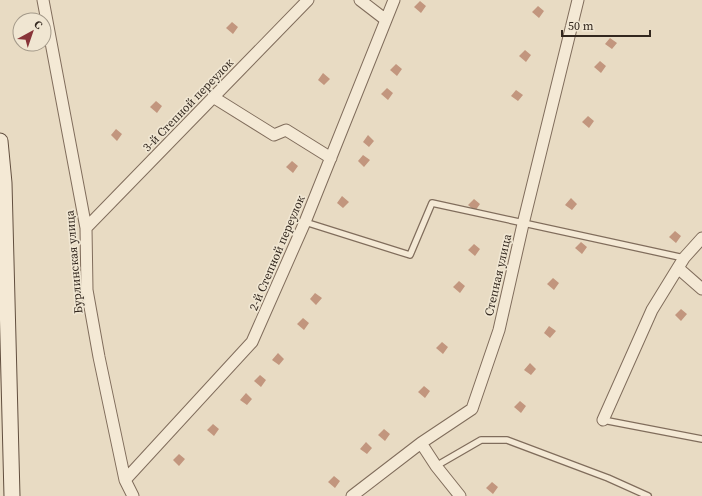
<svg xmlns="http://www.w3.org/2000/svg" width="702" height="496" viewBox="0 0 702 496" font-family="'Source Serif 4',serif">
	<rect width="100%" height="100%" fill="#e8dbc3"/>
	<!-- building -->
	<path fill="#c2967e" d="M420,1l6,5 -5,7 -7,-6z
		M538,6l6,5 -5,7 -7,-6z
		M232,22l6,5 -5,7 -7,-6z
		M610,38l7,5 -5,6 -7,-5z
		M525,50l6,5 -5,7 -7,-6z
		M600,61l6,5 -5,7 -7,-6z
		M396,64l6,5 -5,7 -7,-6z
		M323,73l7,6 -6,6 -6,-5z
		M387,88l6,5 -5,7 -7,-6z
		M516,90l7,5 -5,6 -7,-5z
		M156,101l6,5 -5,7 -7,-6z
		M588,116l6,5 -5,7 -7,-6z
		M116,129l6,5 -5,7 -6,-6z
		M368,135l6,6 -5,6 -6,-5z
		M363,155l7,5 -6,7 -6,-6z
		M292,161l6,5 -5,7 -7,-6z
		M342,196l7,6 -6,6 -6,-5z
		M571,198l6,6 -5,6 -7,-5z
		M474,199l6,5 -5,7 -7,-6z
		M675,231l6,5 -5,7 -7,-6z
		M581,242l6,5 -5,7 -7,-6z
		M474,244l6,5 -5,7 -7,-6z
		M553,278l6,5 -5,7 -7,-6z
		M459,281l6,5 -5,7 -7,-6z
		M315,293l7,5 -6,7 -6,-6z
		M681,309l6,5 -6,7 -6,-6z
		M303,318l6,5 -5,7 -7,-6z
		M549,326l7,5 -6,7 -6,-5z
		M442,342l6,5 -5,7 -7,-6z
		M278,353l6,6 -5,6 -7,-5z
		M530,363l6,6 -5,6 -7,-5z
		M260,375l6,5 -5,7 -7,-6z
		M424,386l6,5 -5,7 -7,-6z
		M246,393l6,6 -5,6 -7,-5z
		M520,401l6,5 -5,7 -7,-6z
		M213,424l6,5 -5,7 -7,-6z
		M384,429l6,5 -5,7 -7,-6z
		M366,442l6,6 -5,6 -7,-5z
		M179,454l6,5 -6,7 -6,-6z
		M334,476l6,5 -5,7 -7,-6z
		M492,482l6,5 -5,7 -7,-6z"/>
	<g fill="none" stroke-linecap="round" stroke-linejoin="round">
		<!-- service casing -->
		<g stroke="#806d5c" stroke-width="8">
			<path id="service" d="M305,222l105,33 22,-52 252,55
				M603,420l99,19
				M436,466l45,-26h26l101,38 40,18"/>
		</g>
		<!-- minor casing -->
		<g stroke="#806d5c" stroke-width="13">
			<path id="minor" d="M43,0l43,228 1,62 12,67 26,123 8,16
				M360,0l26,20
				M213,97l61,38 12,-5 45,28
				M86,228l222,-228
				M678,268l24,21
				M603,420l49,-110 32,-52 18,-20
				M421,443l15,23 24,30
				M125,480l127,-138 53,-120 89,-222
				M352,496l69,-53 51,-34 27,-79 24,-106 55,-224"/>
		</g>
		<!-- secondary casing -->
		<g stroke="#624f3f" stroke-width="17">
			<path id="secondary" d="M0,141l4,42 8,313"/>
		</g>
		<!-- service -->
		<use href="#service" stroke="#f4e9d5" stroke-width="5.5"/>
		<!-- minor -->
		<use href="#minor" stroke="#f4e9d5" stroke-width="11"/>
		<!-- secondary -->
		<use href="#secondary" stroke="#f4e9d5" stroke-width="15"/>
	</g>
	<g text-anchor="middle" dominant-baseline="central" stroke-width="3.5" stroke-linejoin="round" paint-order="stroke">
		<!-- street labels -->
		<g font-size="12" fill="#32271e" stroke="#f0e6d2">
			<text transform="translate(188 105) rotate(-46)">3-й Степной переулок</text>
			<text transform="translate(277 253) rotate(-67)">2-й Степной переулок</text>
			<text transform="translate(74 262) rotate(-95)">Бурлинская улица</text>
			<text transform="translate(498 275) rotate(-77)">Степная улица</text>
		</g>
	</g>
	<!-- north arrow -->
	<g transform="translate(32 32) rotate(40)"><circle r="19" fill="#f0e6d2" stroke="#a49a8a"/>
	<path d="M0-3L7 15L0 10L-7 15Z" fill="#883439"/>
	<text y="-6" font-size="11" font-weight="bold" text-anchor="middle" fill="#32271e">С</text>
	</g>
	<!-- scale -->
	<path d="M562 30v6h88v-6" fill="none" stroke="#32271e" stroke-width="2"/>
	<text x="568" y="30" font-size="12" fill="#32271e" stroke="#f0e6d2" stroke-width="3" paint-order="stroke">50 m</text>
</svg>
